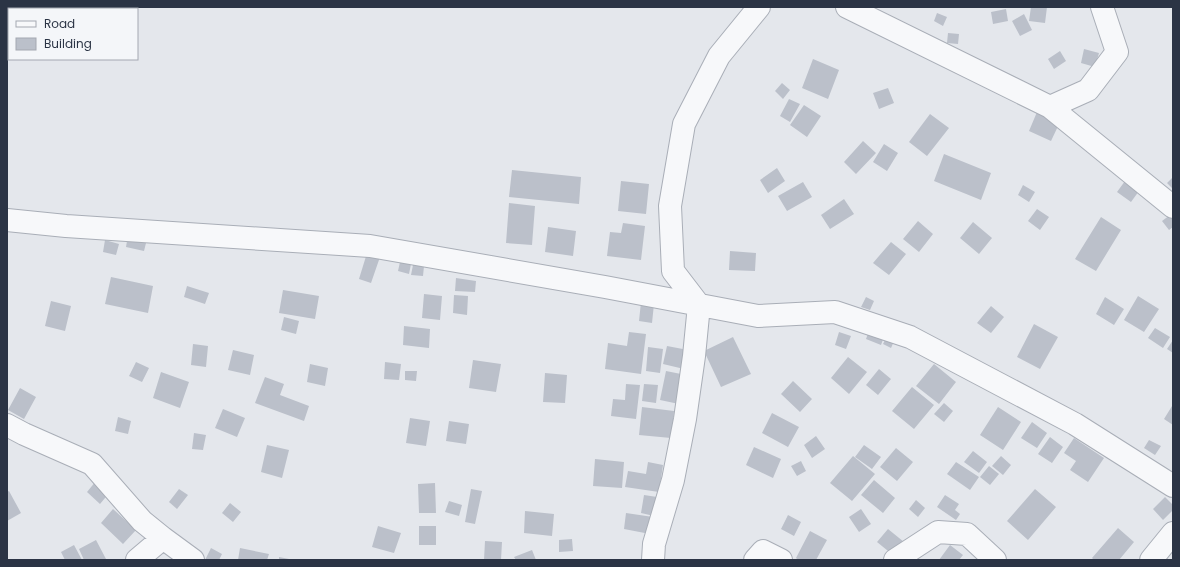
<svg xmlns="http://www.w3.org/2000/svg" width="1180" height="567" viewBox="0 0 1180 567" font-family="Poppins,sans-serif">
	<rect width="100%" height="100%" fill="#e4e7ec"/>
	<!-- building -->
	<path fill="#bbc0ca" d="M1031,7h16l-2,16 -16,-2z
		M1006,9l2,12 -15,3 -2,-12z
		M937,13l10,4 -4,9 -9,-5z
		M1024,14l8,16 -12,6 -8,-15z
		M948,33l11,1 -1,10 -11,-1z
		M1084,49l15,4 -4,14 -14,-4z
		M1060,51l6,10 -12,8 -6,-10z
		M813,59l26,11 -11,29 -26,-11z
		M782,83l8,7 -7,9 -8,-8z
		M888,88l6,15 -15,6 -6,-16z
		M789,99l11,5 -10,18 -10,-6z
		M804,105l17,11 -14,21 -17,-12z
		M1037,112l23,10 -9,19 -22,-10z
		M930,114l19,14 -22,28 -18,-14z
		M863,141l13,12 -20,21 -12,-12z
		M884,144l14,9 -11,18 -14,-9z
		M944,154l47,19 -10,27 -47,-19z
		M777,168l8,13 -17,12 -8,-13z
		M512,170l69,7 -2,27 -70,-7z
		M1173,177v12l-6,-6z
		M621,181l28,3 -3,30 -28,-3z
		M1125,181l14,10 -8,11 -14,-10z
		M803,182l9,15 -25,14 -9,-15z
		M1023,185l12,7 -6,10 -11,-7z
		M844,199l10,15 -24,15 -9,-14z
		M509,203l26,3 -3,39 -26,-2z
		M1037,209l12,8 -9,13 -12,-9z
		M1170,215l3,3v9l-4,3 -7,-9z
		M1101,217l20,13 -25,41 -21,-12z
		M918,221l15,13 -14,18 -16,-13z
		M973,222l19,16 -13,16 -19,-16z
		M623,223l22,3 -4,34 -34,-4 3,-24 11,1z
		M548,227l28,4 -3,25 -28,-4z
		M128,235l19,4 -3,12 -18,-4z
		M105,240l14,4 -3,11 -13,-3z
		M891,242l15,12 -17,21 -16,-12z
		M730,251l26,2 -1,18 -26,-1z
		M367,253l13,4 -9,26 -12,-4z
		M400,262l11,2 -2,10 -11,-3z
		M413,265l11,1 -1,10 -12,-1z
		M111,277l42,9 -5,27 -43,-9z
		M456,278l20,3 -1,11 -20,-1z
		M187,286l22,7 -4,11 -21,-7z
		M283,290l36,6 -4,23 -36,-6z
		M424,294l18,2 -2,24 -18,-2z
		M454,295l14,1 -1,19 -14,-2z
		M1138,296l21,13 -15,23 -20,-12z
		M866,297l8,4 -4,9 -9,-3z
		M1105,297l19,12 -10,16 -18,-11z
		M51,301l20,5 -6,25 -20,-5z
		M641,302l13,2 -2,19 -13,-2z
		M991,306l13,11 -13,16 -14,-10z
		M284,317l15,4 -3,13 -15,-4z
		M1034,324l24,13 -18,32 -23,-12z
		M404,326l26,3 -1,19 -26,-3z
		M870,328l15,6 -4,11 -15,-6z
		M1155,328l15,9 -7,11 -15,-10z
		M629,332l17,2 -5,40 -36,-5 3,-26 19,3z
		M839,332l12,4 -5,13 -11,-4z
		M887,336l8,3 -4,9 -8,-4z
		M733,337l18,37 -30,13 -17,-36z
		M1173,340v13l-6,-4z
		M193,344l15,2 -2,21 -15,-2z
		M667,346l21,4 -4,19 -21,-5z
		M648,347l15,2 -3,24 -14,-2z
		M233,350l21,5 -4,20 -22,-5z
		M848,357l19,15 -18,22 -18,-16z
		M473,360l28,4 -5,28 -27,-4z
		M136,362l13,6 -7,14 -13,-6z
		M385,362l16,2 -2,16 -15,-1z
		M310,364l18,4 -3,18 -18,-4z
		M934,364l22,18 -17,22 -23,-18z
		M879,369l12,10 -13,16 -12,-10z
		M405,371h12l-1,10 -11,-1z
		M666,371l20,4 -7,29 -19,-4z
		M161,372l28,10 -9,26 -27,-10z
		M545,373l22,2 -2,28 -22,-1z
		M265,377l19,7 -4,11 29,11 -5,15 -49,-18z
		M793,381l19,18 -12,13 -19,-18z
		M626,384l14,1 -4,34 -25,-3 2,-17 12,1z
		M644,384l14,1 -2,18 -14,-2z
		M912,387l22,18 -20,24 -22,-18z
		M20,388l16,9 -12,22 -16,-9z
		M944,403l9,8 -9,11 -10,-8z
		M1172,406l1,1v18l-9,-6z
		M642,407l32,4 -3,27 -32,-3z
		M998,407l23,15 -18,28 -23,-15z
		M223,409l22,9 -8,19 -22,-9z
		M772,413l27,14 -11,20 -26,-14z
		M118,417l13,4 -3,13 -13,-3z
		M410,418l20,3 -4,25 -20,-3z
		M449,421l20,3 -3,20 -20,-3z
		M1032,422l15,11 -10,15 -16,-10z
		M194,433l12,2 -3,15 -11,-1z
		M816,436l9,13 -13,9 -8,-13z
		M1050,437l13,10 -11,16 -14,-9z
		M1074,438l30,20 -16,24 -18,-12 6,-9 -12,-8z
		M1149,440l12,6 -6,9 -11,-7z
		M267,445l22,5 -7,28 -21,-6z
		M864,445l17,12 -9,12 -17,-12z
		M754,447l27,12 -8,19 -27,-13z
		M896,448l17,14 -16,19 -17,-14z
		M973,451l14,11 -8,11 -15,-11z
		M853,456l22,18 -23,27 -22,-18z
		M1001,456l10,9 -8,10 -11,-9z
		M595,459l29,3 -2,26 -29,-2z
		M801,461l5,10 -9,5 -6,-10z
		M648,462l15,3 -4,27 -34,-5 3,-16 18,3z
		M956,462l23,15 -9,13 -23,-16z
		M989,466l10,8 -9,11 -10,-8z
		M874,480l21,18 -12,15 -22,-18z
		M96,481l14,11 -10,12 -13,-12z
		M435,483l1,30h-17l-1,-29z
		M179,489l9,6 -11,14 -8,-7z
		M471,489l11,2 -7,33 -10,-2z
		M1035,489l21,18 -28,33 -21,-19z
		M9,491l12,22 -14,8v-29z
		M644,495l13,2 -3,19 -13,-3z
		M945,495l14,9 -4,6 5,4 -4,6 -19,-13z
		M1165,497l8,8v5l-10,10 -10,-11z
		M916,500l9,8 -7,9 -9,-8z
		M449,501l13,4 -3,11 -14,-4z
		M230,503l11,9 -8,10 -11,-9z
		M113,509l23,21 -13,14 -22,-21z
		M861,509l10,15 -12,8 -10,-15z
		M525,511l29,3 -2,22 -28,-3z
		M626,513l27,4 -3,17 -26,-5z
		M788,515l13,7 -7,14 -13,-7z
		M378,526l23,7 -7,20 -22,-6z
		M419,526h17v19h-17z
		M1118,528l16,14 -15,18h-25l-2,-2z
		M888,529l16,13 -11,13 -16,-13z
		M810,531l17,9 -11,20h-18l-2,-2z
		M572,539l1,12 -14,1v-12z
		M96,540l10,19 -22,1 -5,-11z
		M485,541l17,1 -1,18h-17z
		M74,545l8,15h-17l-4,-8z
		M950,545l13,10 -4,5h-20z
		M211,548l11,6 -3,6h-14z
		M240,548l29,6 -2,6h-29z
		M532,550l4,10h-20l-2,-3z
		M279,557l10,2v1h-10z"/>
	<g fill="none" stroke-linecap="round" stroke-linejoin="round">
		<!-- minor casing -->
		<g stroke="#a9aeb7" stroke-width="24">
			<path id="minor" d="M847,7l203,100 123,100
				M1050,107l38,-17 29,-38 -15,-45
				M7,220l59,6 304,20 235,41 153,29 77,-4 75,25 165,87 98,62
				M7,425l17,9 68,30 50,57 21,17
				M137,560l26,-22 30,22
				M653,560l1,-16 19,-64 12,-61 9,-63 5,-51 -26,-34 -3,-65 14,-82 35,-68 40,-49
				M755,560l8,-9 18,9
				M895,560l43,-28 29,2 28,26
				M1151,560l22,-27"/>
		</g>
		<!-- minor -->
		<use href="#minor" stroke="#f7f8fa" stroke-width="22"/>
	</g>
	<!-- border -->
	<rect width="1180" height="567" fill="none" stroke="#2b3445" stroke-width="16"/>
	<!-- legend -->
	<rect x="8" y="8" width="130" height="52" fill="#f4f6f9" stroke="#a4a8b1"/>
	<rect x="16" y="21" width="20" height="6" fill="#f7f8fa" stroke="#a4a8b1"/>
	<text x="44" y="28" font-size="12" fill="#2b3445">Road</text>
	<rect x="16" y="38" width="20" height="12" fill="#bbc0ca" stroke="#a4a8b1"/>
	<text x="44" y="48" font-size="12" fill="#2b3445">Building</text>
</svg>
